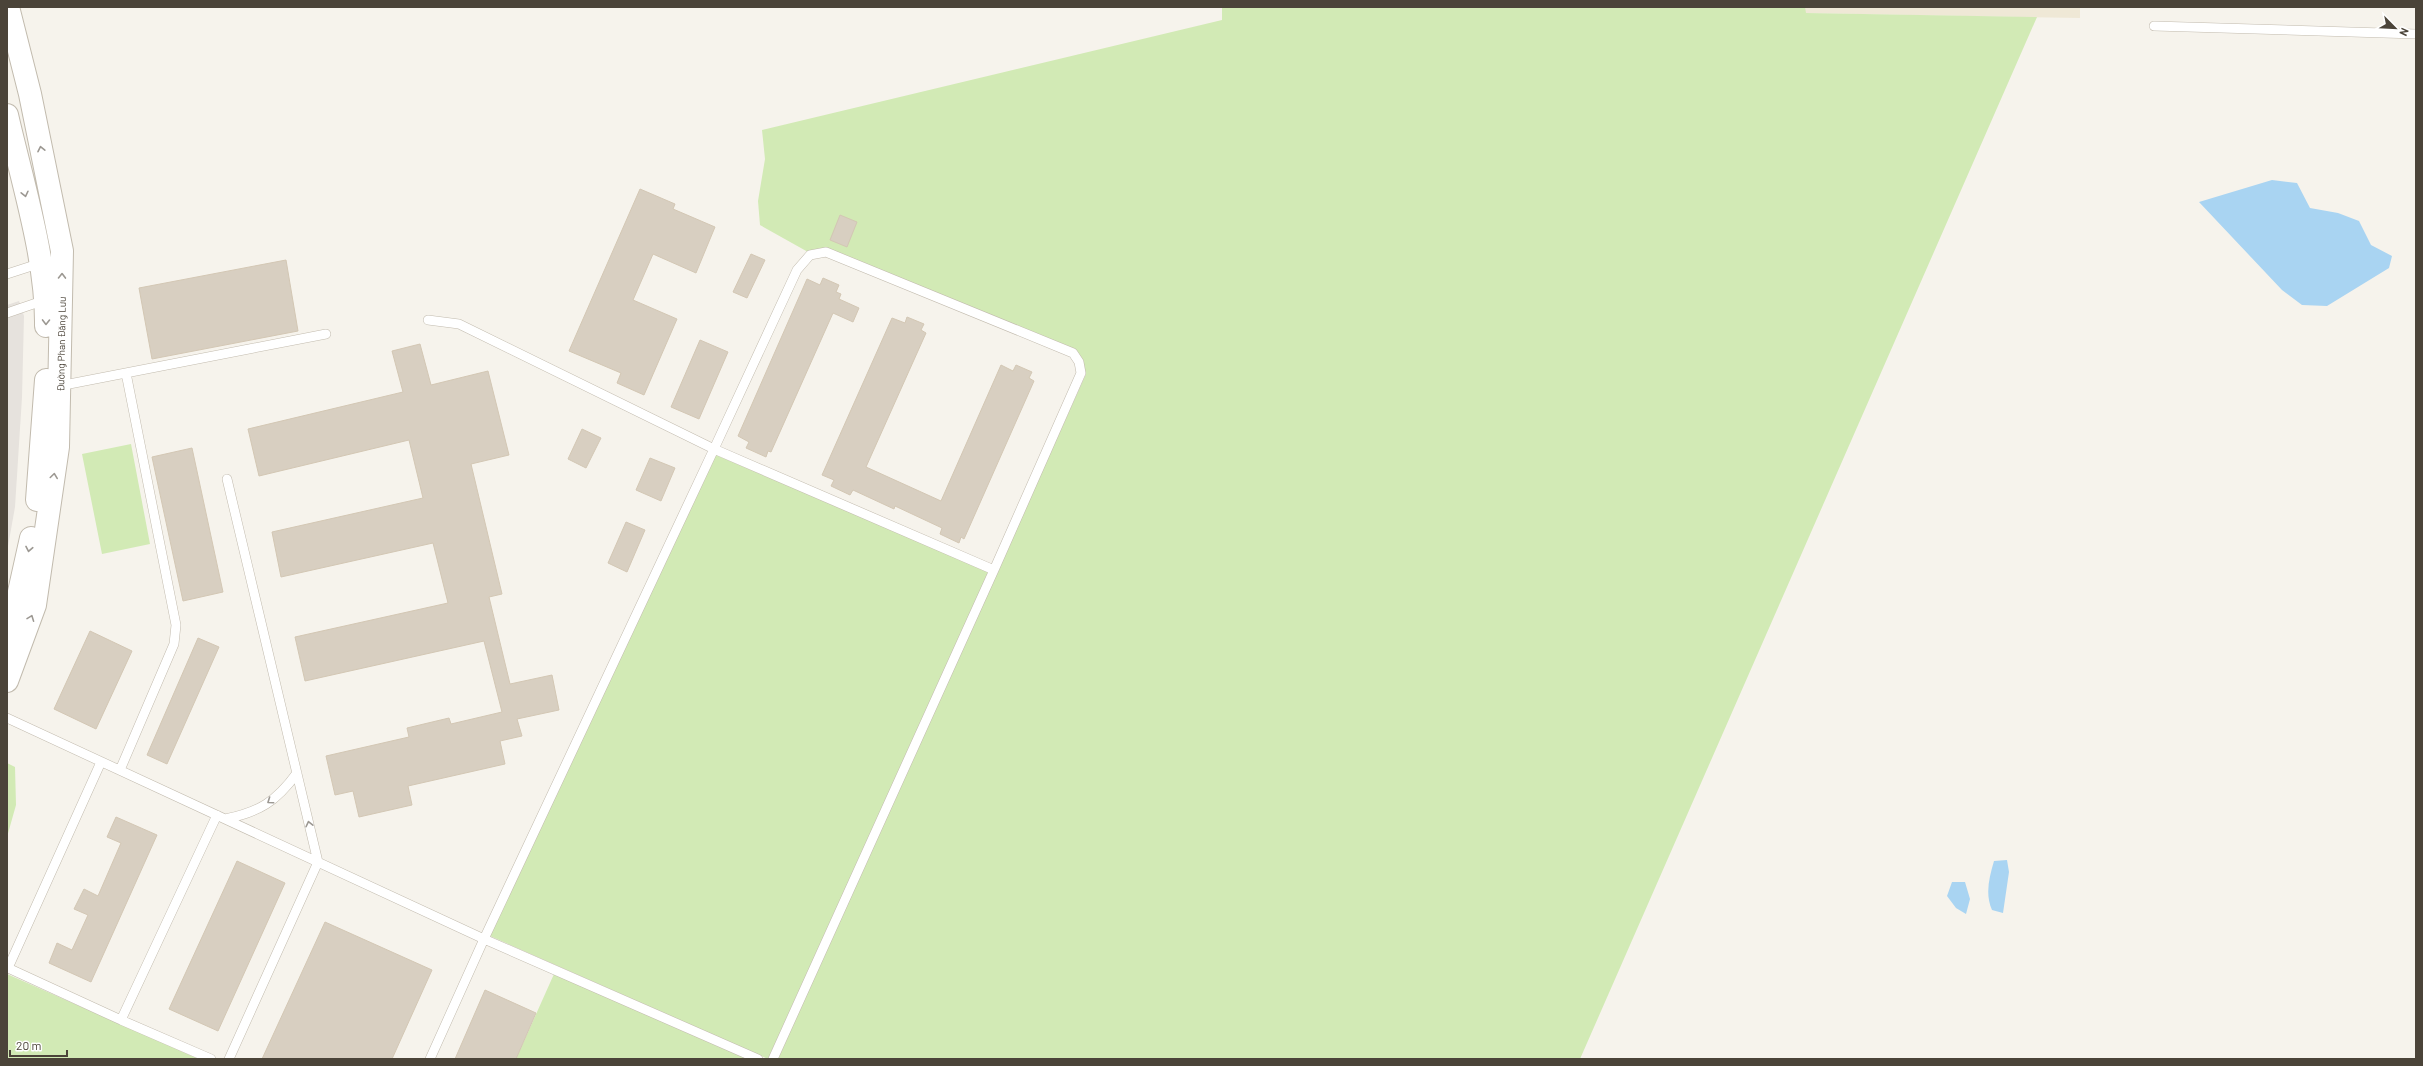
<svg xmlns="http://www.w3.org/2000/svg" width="2423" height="1066" viewBox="0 0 2423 1066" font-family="Barlow,sans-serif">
	<rect width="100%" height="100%" fill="#f6f3ec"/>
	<!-- industrial -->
	<path fill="#e6e2dd" d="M19,301l5,15 -2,81 -7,110 -8,45v-247z"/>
	<!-- education -->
	<path fill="#efe8d6" d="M1805,7h275v11l-275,-5z"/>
	<!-- green -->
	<path fill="#d2eab5" d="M1222,7h583l1,6 231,4 -457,1042h-802l308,-685 -3,-11 -7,-13 -249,-102 -19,4 -48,-27 -2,-24 7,-42 -3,-29 460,-110z
		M131,444l19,100 -48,10 -20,-100z
		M716,455l273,117 -221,487 -278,-123z
		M7,763l8,4 1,38 -9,32z
		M7,974l192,85h-192z
		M554,974l193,85h-231z"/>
	<!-- water -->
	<path fill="#a9d4f2" d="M2272,180l25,3 13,25 28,5 21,8 12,24 21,11 -3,12 -62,38 -25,-1 -20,-15 -83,-88z
		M2007,860l2,12 -6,41 -11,-3c-7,-16 -3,-32 2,-49z
		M1952,882h13l5,17 -4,15 -10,-6 -9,-12z"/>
	<!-- building -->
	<path fill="#d8cfc1" stroke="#d3c7b4" d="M640,189l35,15 -2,5 42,18 -19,46 -43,-19 -20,46 44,19 -33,76 -27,-12 4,-10 -52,-22z
		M840,215l17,7 -10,25 -17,-7z
		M751,254l14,6 -18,38 -14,-6z
		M286,260l12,71 -146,28 -13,-71z
		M823,278l16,7 -3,7 5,2 -2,5 20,9 -6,14 -20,-9 -62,139 -3,-1 -2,6 -20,-9 3,-6 -11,-6 69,-157 13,6z
		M907,317l17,7 -3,6 5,3 -60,134 75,34 60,-136 12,6 3,-6 16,7 -3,6 5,3 -70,158 -3,-2 -2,6 -19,-9 2,-6 -47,-22 -1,3 -41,-19 -3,5 -19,-9 3,-6 -12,-5 70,-157 13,5z
		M700,340l28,12 -29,67 -28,-12z
		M420,344l11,41 57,-14 21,84 -38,9 31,130 -13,3 21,87 42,-9 7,35 -42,9 5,17 -22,5 5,23 -97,22 4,19 -53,12 -6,-26 -18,4 -9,-39 83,-19 -2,-9 42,-10 2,6 51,-12 -18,-71 -179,40 -10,-44 153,-34 -15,-60 -152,34 -9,-45 151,-34 -14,-58 -150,36 -11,-47 155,-37 -11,-41z
		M582,429l19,9 -15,30 -18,-9z
		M192,448l31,144 -40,9 -31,-144z
		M650,458l25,10 -14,33 -25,-11z
		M626,522l19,8 -18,42 -19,-9z
		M90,631l42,20 -36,78 -42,-20z
		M198,638l21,9 -52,117 -20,-9z
		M116,817l41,18 -66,147 -42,-19 8,-20 15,7 16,-35 -14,-6 10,-20 14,7 23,-53 -14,-6z
		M237,861l48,22 -67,148 -49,-22z
		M325,922l107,48 -40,89h-130z
		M485,990l51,23 -20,46h-61z"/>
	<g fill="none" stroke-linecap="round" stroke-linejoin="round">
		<!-- service casing -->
		<g stroke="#c2bbae" stroke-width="10">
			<path id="service" d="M2154,26l262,8
				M7,274l34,-11
				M7,313l38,-13
				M428,320l31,4 255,125 83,-179 13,-15 16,-3 247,101 6,9 2,11 -87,197
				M59,386l267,-52
				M227,479l91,383 -89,197
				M7,718l477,221 274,120
				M101,762l-93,206 113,52 90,39
				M120,770l54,-126 2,-19 -50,-252
				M225,819c34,-7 51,-17 72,-46
				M121,1020l96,-205
				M430,1059l54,-120 230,-490 280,121 -221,489"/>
		</g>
		<!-- tertiary casing -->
		<g stroke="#c2bbae" stroke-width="24">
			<path id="tertiary" d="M7,115c15,66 40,145 39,211
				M37,500l9,-120
				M7,646l24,-108
				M7,681l28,-76 23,-158 4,-196 -32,-157 -22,-87"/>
		</g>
		<!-- service -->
		<use href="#service" stroke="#fff" stroke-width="9"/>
		<!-- tertiary -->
		<use href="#tertiary" stroke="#fff" stroke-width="22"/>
	</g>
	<!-- one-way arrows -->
	<defs><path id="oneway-chevron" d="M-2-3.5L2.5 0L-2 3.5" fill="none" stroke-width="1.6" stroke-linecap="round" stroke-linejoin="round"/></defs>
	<g stroke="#9c9892">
		<use href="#oneway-chevron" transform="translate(41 149) rotate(-102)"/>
		<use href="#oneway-chevron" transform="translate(25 194) rotate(77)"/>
		<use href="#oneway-chevron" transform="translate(62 276) rotate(-89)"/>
		<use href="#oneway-chevron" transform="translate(46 322) rotate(91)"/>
		<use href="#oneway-chevron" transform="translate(54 476) rotate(-82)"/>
		<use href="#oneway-chevron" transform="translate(29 549) rotate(101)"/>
		<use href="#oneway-chevron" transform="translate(31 618) rotate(-69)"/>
		<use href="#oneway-chevron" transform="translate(270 801) rotate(145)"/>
		<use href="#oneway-chevron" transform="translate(309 824) rotate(-103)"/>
	</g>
	<g text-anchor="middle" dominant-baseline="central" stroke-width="3" stroke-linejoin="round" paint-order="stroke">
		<!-- street labels -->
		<g font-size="10" fill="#4b4439" stroke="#fff">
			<text transform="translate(61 344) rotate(-89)">Đường Phan Đăng Lưu</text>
		</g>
	</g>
	<!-- border -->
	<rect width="2423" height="1066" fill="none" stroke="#4b4439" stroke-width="16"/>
	<!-- north arrow -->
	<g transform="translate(2395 28) rotate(114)" stroke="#ffffff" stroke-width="3" paint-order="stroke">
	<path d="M0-3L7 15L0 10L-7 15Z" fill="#4b4439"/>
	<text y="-6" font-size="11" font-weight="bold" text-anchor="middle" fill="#4b4439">N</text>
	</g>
	<!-- scale -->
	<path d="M10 1050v6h57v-6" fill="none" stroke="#4b4439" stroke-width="2"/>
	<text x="16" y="1050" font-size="12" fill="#4b4439" stroke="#ffffff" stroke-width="3" paint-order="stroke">20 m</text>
</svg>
